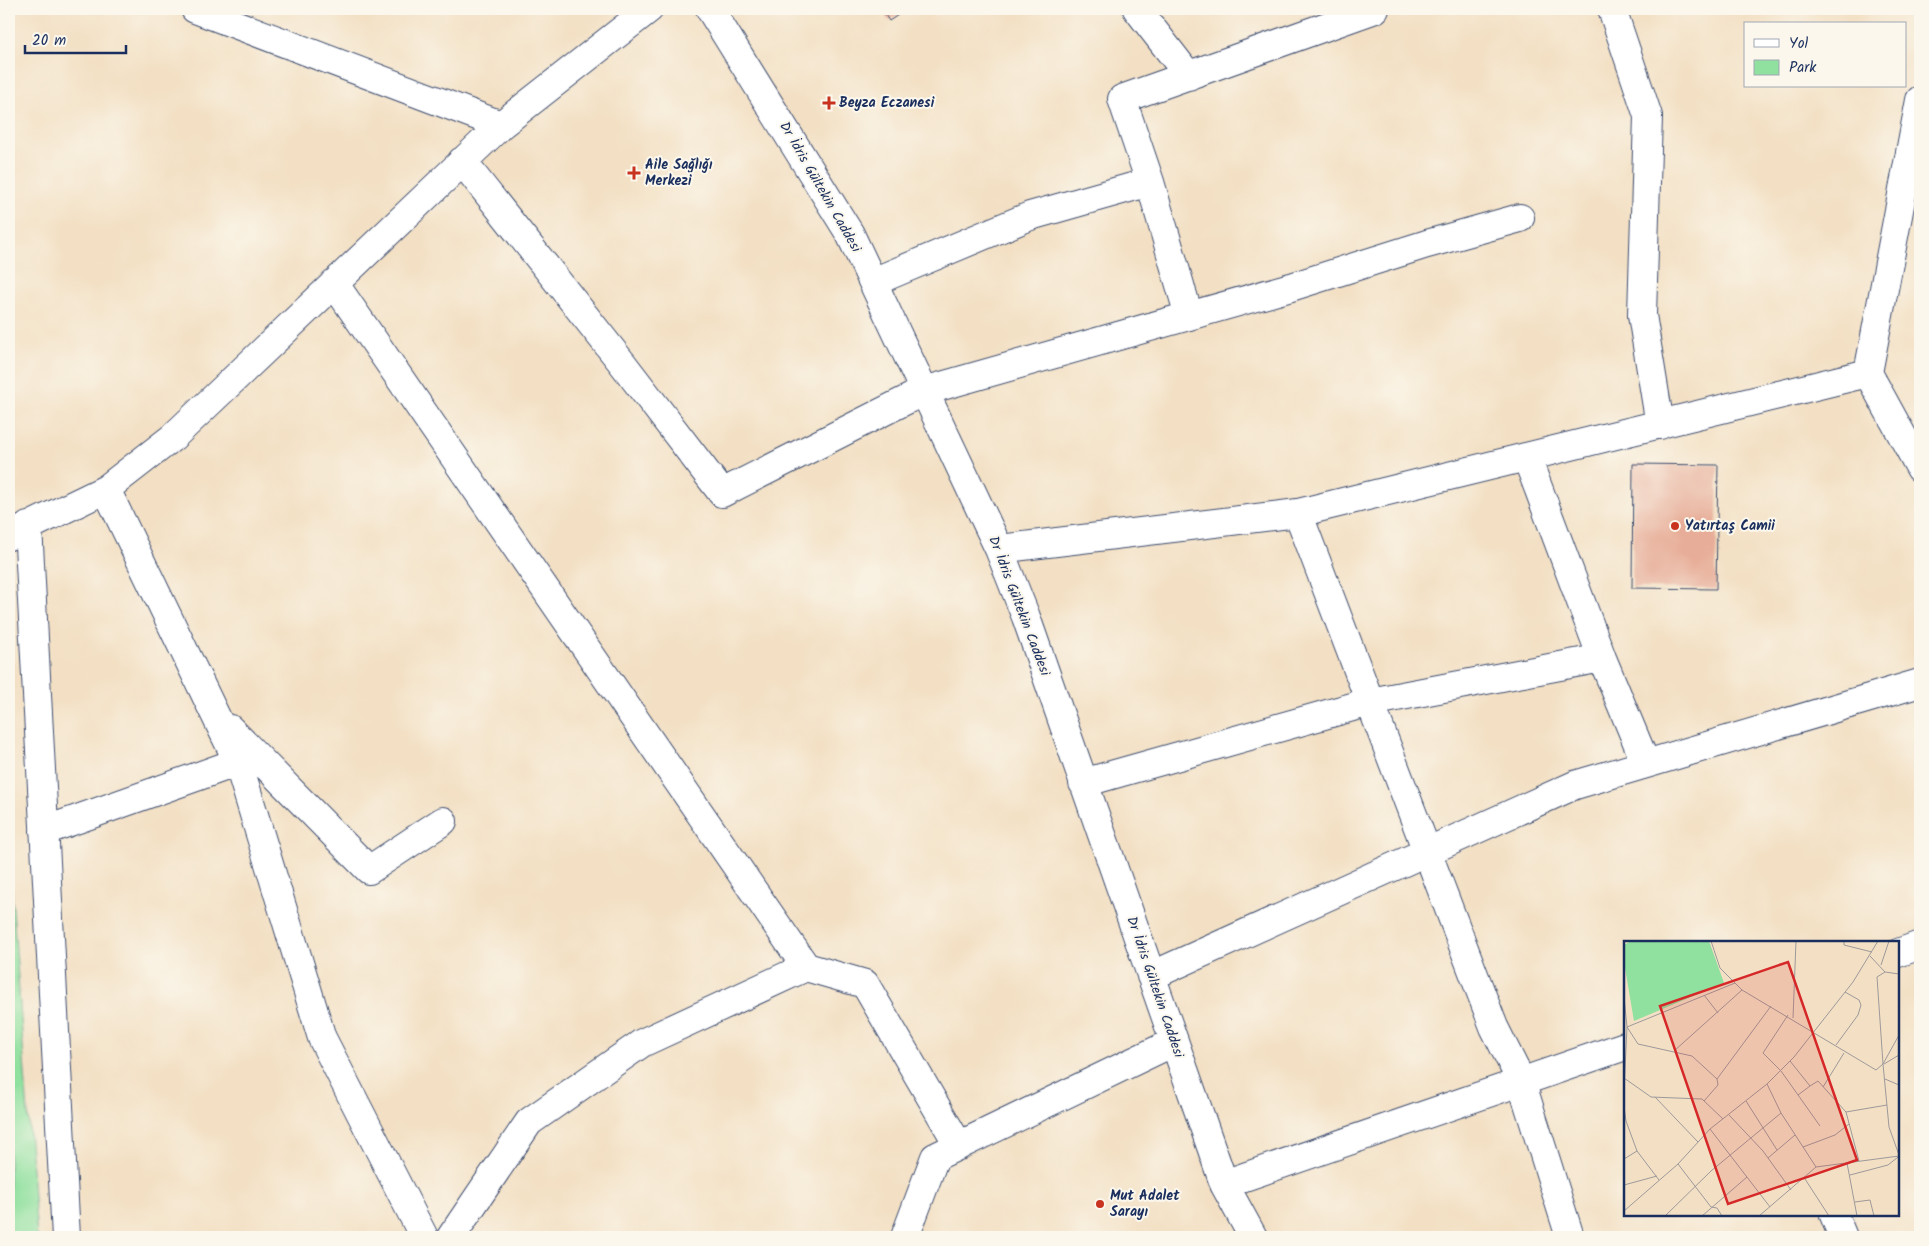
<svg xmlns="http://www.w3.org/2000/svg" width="1929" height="1246" viewBox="0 0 1929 1246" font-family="Kalam,sans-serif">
	<rect width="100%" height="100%" fill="#fbf7ec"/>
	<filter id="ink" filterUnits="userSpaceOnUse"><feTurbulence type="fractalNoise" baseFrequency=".02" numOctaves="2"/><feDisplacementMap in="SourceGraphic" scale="10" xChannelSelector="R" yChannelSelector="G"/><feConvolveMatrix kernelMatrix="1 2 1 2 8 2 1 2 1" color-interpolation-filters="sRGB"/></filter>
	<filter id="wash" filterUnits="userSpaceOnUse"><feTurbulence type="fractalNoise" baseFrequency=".0096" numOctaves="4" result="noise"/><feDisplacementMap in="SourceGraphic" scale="20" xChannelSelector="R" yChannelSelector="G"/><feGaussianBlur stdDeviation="1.12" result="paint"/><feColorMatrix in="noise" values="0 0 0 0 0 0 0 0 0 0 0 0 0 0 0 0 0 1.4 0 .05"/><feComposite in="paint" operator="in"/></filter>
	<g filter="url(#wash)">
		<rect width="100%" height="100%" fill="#f3e0c4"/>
		<!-- green -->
		<path fill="#90e09f" stroke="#56887e" d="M9,854l28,383h-28z"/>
		<g id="blocks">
			<!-- building -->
			<path fill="#e7ad98" d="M881,9h26l-18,12z
				M1633,464l85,1 -2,124 -84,-1z"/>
		</g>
	</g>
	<g filter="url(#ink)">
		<use href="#blocks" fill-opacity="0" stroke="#3b4a6d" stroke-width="1"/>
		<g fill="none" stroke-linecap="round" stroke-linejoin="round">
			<!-- minor casing -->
			<g stroke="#3b4a6d" stroke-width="30">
				<path id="minor" d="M195,9l306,116
					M710,9l140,225 149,315 27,68 198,567 29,53
					M1137,9l52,67
					M1612,9l36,107 -6,199 18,110
					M1920,100l-52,273 52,95
					M462,161l161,203 99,129 202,-102 367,-104 136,-43 93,-26
					M1150,182l39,134
					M873,282l157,-66 120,-34 -28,-83 253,-90
					M334,283l472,684 -164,76 -113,79 -78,115
					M1527,458l75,200 44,106
					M106,489l132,273 84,276 102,199
					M1298,513l196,514 27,54 49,156
					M28,526l38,711
					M9,536l97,-47 67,-52 328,-312 148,-116
					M999,549l299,-36 570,-140
					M230,729l139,141 74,-49
					M1083,783l287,-81 232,-44
					M44,831l194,-69
					M1898,953l22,-8
					M806,967l59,17 94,162
					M1151,976l424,-191 345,-102
					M1224,1184l401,-138
					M1834,1215l9,22
					M905,1237l30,-80 239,-115"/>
			</g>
			<!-- minor -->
			<use href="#minor" stroke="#fff" stroke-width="28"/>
		</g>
	</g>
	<!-- markers -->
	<g fill="#c8321e" stroke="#fbf7ec" stroke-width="2">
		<path d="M826.5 95.5h5v5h5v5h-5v5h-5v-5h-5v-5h5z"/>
		<path d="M631.5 165.5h5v5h5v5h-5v5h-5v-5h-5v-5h5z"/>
		<circle cx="1675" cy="526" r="5"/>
		<circle cx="1100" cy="1204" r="5"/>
	</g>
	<g text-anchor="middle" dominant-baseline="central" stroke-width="4" stroke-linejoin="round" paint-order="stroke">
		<!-- poi labels -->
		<g font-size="14" font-weight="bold" fill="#1b2f5e" stroke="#fbf7ec" text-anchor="start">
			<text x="839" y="103">Beyza Eczanesi</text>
			<text x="645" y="165">Aile Sağlığı<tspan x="645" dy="16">Merkezi</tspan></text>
			<text x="1685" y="526">Yatırtaş Camii</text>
			<text x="1110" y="1196">Mut Adalet<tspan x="1110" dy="16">Sarayı</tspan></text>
		</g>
		<!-- street labels -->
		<g font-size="14" fill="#1b2f5e" stroke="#fbf7ec">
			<text transform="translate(820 187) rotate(60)">Dr İdris Gültekin Caddesi</text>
			<text transform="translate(1019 606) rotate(69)">Dr İdris Gültekin Caddesi</text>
			<text transform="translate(1155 987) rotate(71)">Dr İdris Gültekin Caddesi</text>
		</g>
	</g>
	<!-- overview -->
	<g transform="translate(1624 941)">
		<rect width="275" height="275" fill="#f3e0c4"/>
		<path d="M7,0h78l15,42 -90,38 -10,-59v-17z" fill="#90e09f"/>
		<path fill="none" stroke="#9d999b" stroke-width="1" d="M87,0l9,27 22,22 134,80 7,-6 16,-29M220,0v4l28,7M246,15l15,16 14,2M257,24l8,-24M261,31l-8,5 6,87 6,63 10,28M80,54l14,18M0,56l3,30 11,17 54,12 25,23 54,-73M164,74l-25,38 18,18 39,55M169,77l3,-77M212,104l22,-30 3,-10 -2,-5 -14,-8M50,110l68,-61M166,120l20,25 8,-5 28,31 41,-7M260,123l15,-9M0,137l27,19 51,2 21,20M261,138l14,6M143,143l14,29 35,54M199,146l21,-34M0,150l3,-64 108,-44M174,154l12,-9M31,156l43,45M80,160l14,-16 -1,-6M122,160l31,49M0,166l2,14 11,30 22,29M222,171l13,49M105,174l34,36 28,39M86,188l60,78M179,206l32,-12 14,-11M144,217l27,-23M0,218l13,-8M223,222l10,53M54,223l33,43 6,1 5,8M226,234l38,-10 10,-8M181,238l24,37M0,244l33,-9M231,261l15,-2 4,16M0,270l54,-47 32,-35 57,-45 27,-27 59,-75 25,-41M41,275l46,-45 70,-58M78,275l45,-39M135,275l57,-49 83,-11"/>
		<path fill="#d62828" fill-opacity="0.15" stroke="#d62828" stroke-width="2.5" d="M164,21l69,198 -129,44 -68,-198z"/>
		<rect width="275" height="275" fill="none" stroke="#1b2f5e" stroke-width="2.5"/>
	</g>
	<!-- margin -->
	<rect width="1929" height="1246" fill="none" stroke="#fbf7ec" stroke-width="30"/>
	<!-- legend -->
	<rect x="1744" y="22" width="162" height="65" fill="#fbf7ec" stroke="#a1a7b3"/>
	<rect x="1754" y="39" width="25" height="8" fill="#ffffff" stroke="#a1a7b3"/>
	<text x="1789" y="48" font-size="15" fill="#1b2f5e">Yol</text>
	<rect x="1754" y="60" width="25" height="15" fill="#90e09f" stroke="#a1a7b3"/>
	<text x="1789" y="72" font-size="15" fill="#1b2f5e">Park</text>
	<!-- scale -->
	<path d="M25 45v8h101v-8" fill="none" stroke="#1b2f5e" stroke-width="2.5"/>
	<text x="32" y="45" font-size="15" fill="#1b2f5e" stroke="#fbf7ec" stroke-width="4" paint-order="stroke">20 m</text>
</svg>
